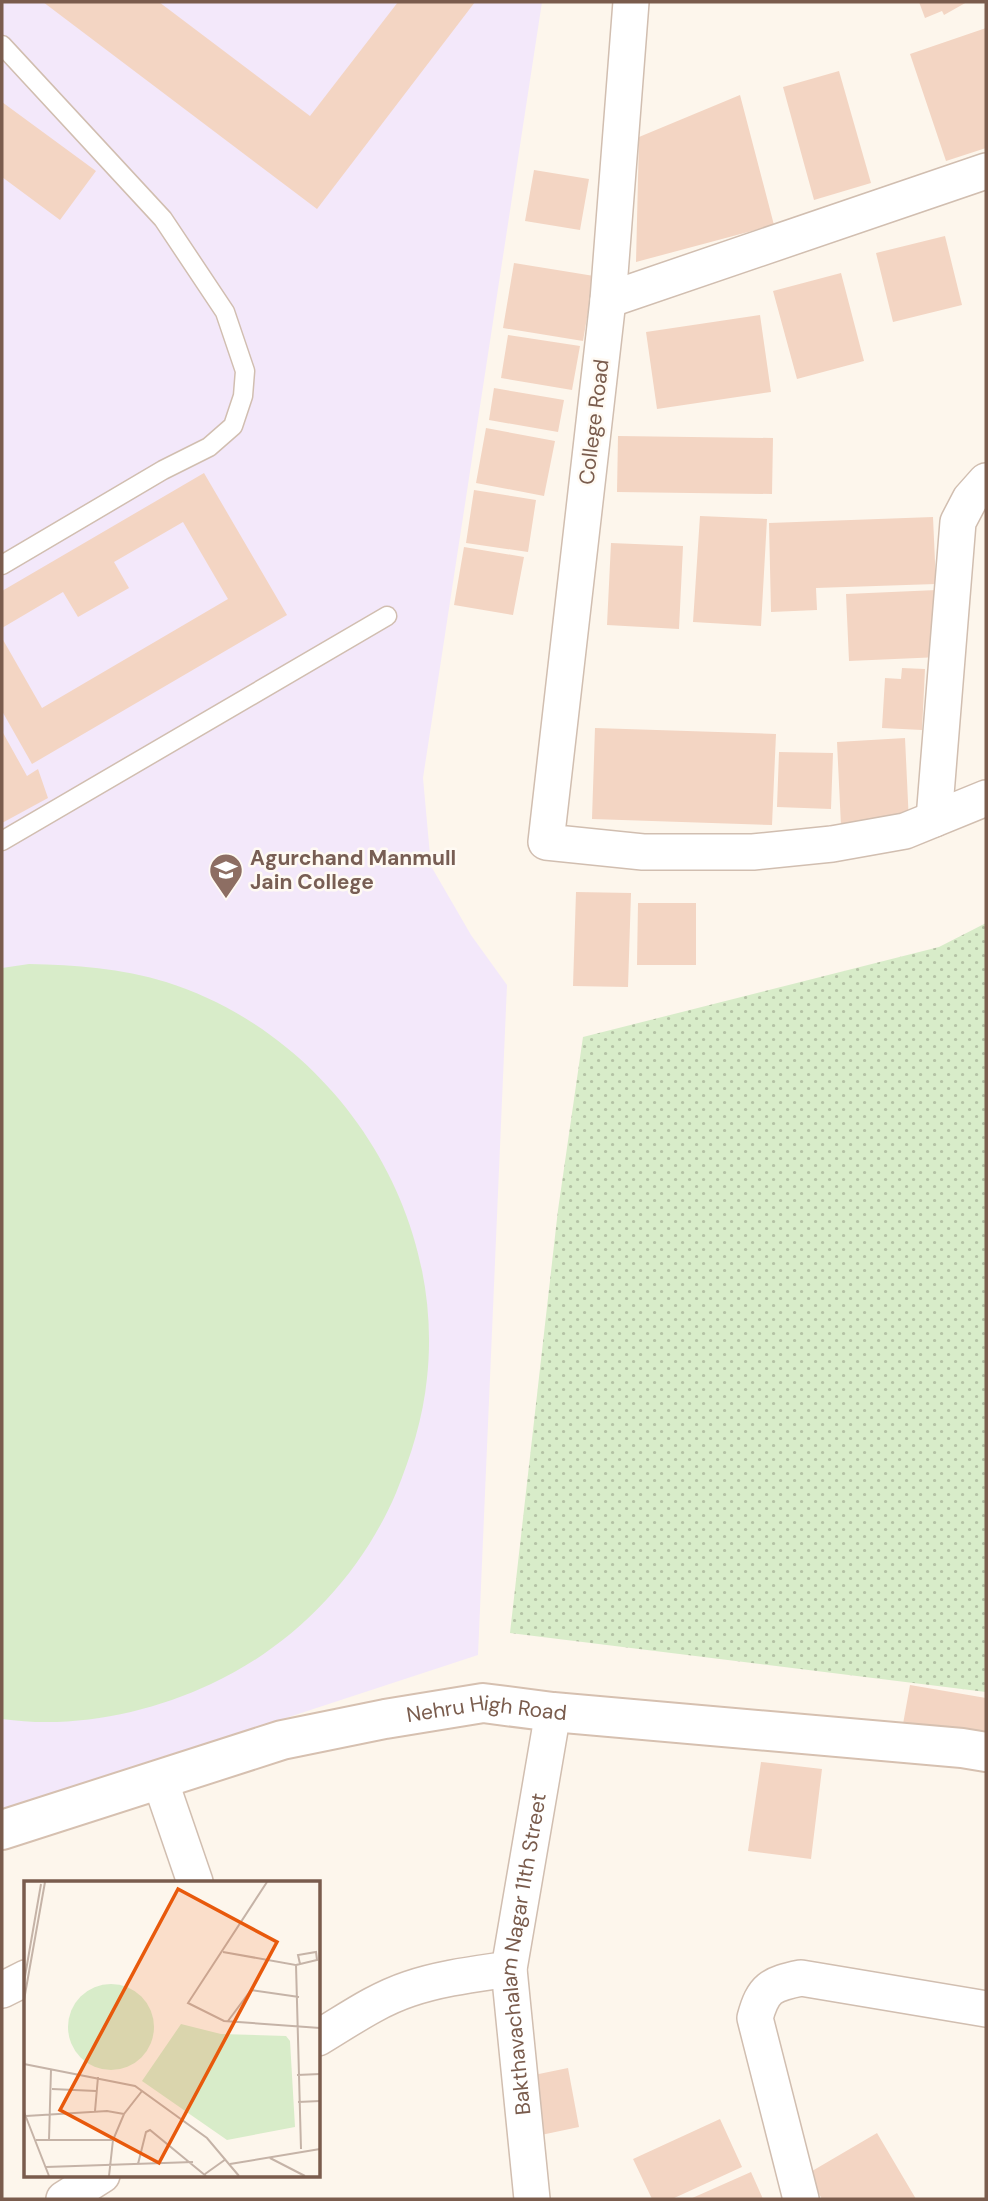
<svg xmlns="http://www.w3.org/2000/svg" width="988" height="2201" viewBox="0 0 988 2201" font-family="'DM Sans',sans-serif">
	<defs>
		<pattern id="grass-dots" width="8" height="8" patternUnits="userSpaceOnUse" patternTransform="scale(1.75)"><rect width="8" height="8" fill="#d8ecc9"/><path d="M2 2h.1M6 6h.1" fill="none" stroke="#b4c2a5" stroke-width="1.8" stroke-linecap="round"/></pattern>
	</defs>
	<rect width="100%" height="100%" fill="#fdf6ec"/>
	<!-- education -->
	<path fill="#f3e8fa" d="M2,2h540l-119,776 8,88 40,69 36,50 -29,670 -476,156z"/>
	<!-- grass -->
	<path fill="url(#grass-dots)" d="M986,923v769l-476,-59 48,-423 25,-173 356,-90z"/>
	<!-- pitch -->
	<path fill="#d8ecc9" d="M29,964c47,1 92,4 137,18 165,52 280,223 261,396 -4,40 -16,78 -31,115 -36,84 -103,153 -185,191 -64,30 -139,45 -209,35v-751z"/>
	<!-- building -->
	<path fill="#f3d5c3" d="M43,2h116l151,114 88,-114h77l-158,207z
		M919,2h48l-23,13 -2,-4 -17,7z
		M986,28v120l-40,13 -36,-107z
		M839,71l32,112 -57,17 -31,-113z
		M740,95l34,130 -138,37 3,-125z
		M2,102l94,69 -36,49 -58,-43z
		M534,170l55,9 -9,51 -55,-9z
		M945,236l17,69 -69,17 -17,-69z
		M514,263l80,13 -11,65 -80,-13z
		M841,273l23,88 -67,18 -24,-88z
		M760,315l11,77 -114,17 -11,-77z
		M508,335l72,11 -8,44 -71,-12z
		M494,388l70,12 -6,32 -69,-12z
		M486,428l69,13 -11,55 -68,-13z
		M618,436l155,2 -1,56 -155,-2z
		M204,473l83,142 -255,149 -30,-53v-73l40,70 186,-109 -45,-77 -69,40 15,26 -51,29 -15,-25 -61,36v-37z
		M474,490l62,10 -8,52 -62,-9z
		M700,516l67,3 -6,107 -68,-4z
		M933,517l3,67 -120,4 1,22 -46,2 -2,-89z
		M611,543l72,3 -4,83 -72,-4z
		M464,547l60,10 -11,58 -59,-10z
		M937,590l3,67 -91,4 -3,-67z
		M902,668l23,1 -3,61 -40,-2 3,-50 16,1z
		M595,728l181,6 -4,91 -180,-6z
		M2,731l25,45 11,-7 10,29 -46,25z
		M905,738l4,85 -68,3 -4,-84z
		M779,752l54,1 -2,56 -54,-2z
		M576,892l55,1 -3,94 -55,-1z
		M638,903h58v62h-59z
		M910,1685l76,13v41l-83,-15z
		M761,1762l61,7 -11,90 -63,-8z
		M568,2068l11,59 -38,8 -12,-59z
		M720,2119l22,48 -70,32h-20l-19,-40z
		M877,2133l39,66h-94l-15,-25z
		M751,2172l12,27h-73z"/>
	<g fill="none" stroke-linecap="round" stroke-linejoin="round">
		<!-- lane casing -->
		<g stroke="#d1beb0" stroke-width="21">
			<path id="lane" d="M2,45l161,174 62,93 20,59 -2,25 -10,30 -24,21 -46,23 -161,95
				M2,841l385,-225"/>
		</g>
		<!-- street casing -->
		<g stroke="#d1beb0" stroke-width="38">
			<g id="street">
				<path d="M631,2l-23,298 -62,542 97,10h110l79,-8 73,-13 81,-33"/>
				<path d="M608,300l378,-129"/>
				<path d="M934,819l24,-297 12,-23 16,-18"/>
				<path d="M160,1780l35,102"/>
				<path d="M2,1990l24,-12"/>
				<path d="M318,2038c30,-18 58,-38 91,-49 32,-11 67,-15 100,-20"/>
				<path d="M64,2199l38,-24"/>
				<path id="s1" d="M532,2199l-23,-230 44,-257"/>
				<path d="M801,2199l-46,-181c8,-30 16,-34 46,-40l185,31"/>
			</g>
		</g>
		<!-- secondary casing -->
		<g stroke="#d6c0b0" stroke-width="42">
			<g id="secondary">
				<path id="s2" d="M2,1830l280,-90 103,-21 98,-16 70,9 409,36 24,4"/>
			</g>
		</g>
		<!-- lane -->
		<use href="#lane" stroke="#fff" stroke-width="18"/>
		<!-- street -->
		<use href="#street" stroke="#fff" stroke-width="35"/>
		<!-- secondary -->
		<use href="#secondary" stroke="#fff" stroke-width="38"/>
	</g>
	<!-- icons -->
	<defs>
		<g id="university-pin" transform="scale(1.75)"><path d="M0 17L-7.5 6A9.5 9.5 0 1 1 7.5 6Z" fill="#8d6e63" stroke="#fffaf3"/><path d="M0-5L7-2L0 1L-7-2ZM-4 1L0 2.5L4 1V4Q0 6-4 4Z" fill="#fff"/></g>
	</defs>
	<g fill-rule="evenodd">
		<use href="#university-pin" x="226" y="870"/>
	</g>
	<g text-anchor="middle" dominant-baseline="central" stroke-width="5" stroke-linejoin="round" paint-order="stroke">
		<!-- street labels -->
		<g font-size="21" fill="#7a5c4d" stroke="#fffaf3">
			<text transform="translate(594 422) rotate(-83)">College Road</text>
			<text stroke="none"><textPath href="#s2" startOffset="502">Nehru High Road</textPath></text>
			<text stroke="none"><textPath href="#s1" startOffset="247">Bakthavachalam Nagar 11th Street</textPath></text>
		</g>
		<!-- education labels -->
		<g font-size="21" font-weight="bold" fill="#785e54" stroke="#fffaf3" text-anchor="start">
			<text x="250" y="858">Agurchand Manmull<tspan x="250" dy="24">Jain College</tspan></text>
		</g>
	</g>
	<!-- overview -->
	<g transform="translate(24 1881)">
		<rect width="296" height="296" fill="#fdf6ec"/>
		<path d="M157,143l40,10 65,2 4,5 5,86 -68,13 -85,-59z" fill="#d8ecc9"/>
		<path d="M44 146a43 43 0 1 1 86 0a43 43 0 1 1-86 0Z" fill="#d8ecc9"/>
		<path fill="none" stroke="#c5b3a7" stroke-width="2" d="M243,1l-79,121 36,18 96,7M199,71l73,13 5,184M272,84l21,-5 -1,-8 -18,3 2,9M0,101l17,-98M0,119l21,-118M204,140l23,-31 48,7M0,183l111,22 72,52 32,38M273,194l23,-1M28,208l44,2M274,221l22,-1M71,230l3,-34M0,231l25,64M2,235l81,-5 17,3M12,259h77M25,259l2,-71M246,277l35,18M114,283l8,-32 4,-2 56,46M206,283l90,-15M22,286l147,-5M181,293l21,-15M85,295l4,-36 11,-26 18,-23"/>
		<path fill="#e8590c" fill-opacity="0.15" stroke="#e8590c" stroke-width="3.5" d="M154,8l99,53 -118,221 -99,-53z"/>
		<rect width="296" height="296" fill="none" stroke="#7a5c4d" stroke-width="3.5"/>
	</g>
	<!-- border -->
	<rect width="988" height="2201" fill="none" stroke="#7a5c4d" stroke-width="7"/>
</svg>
